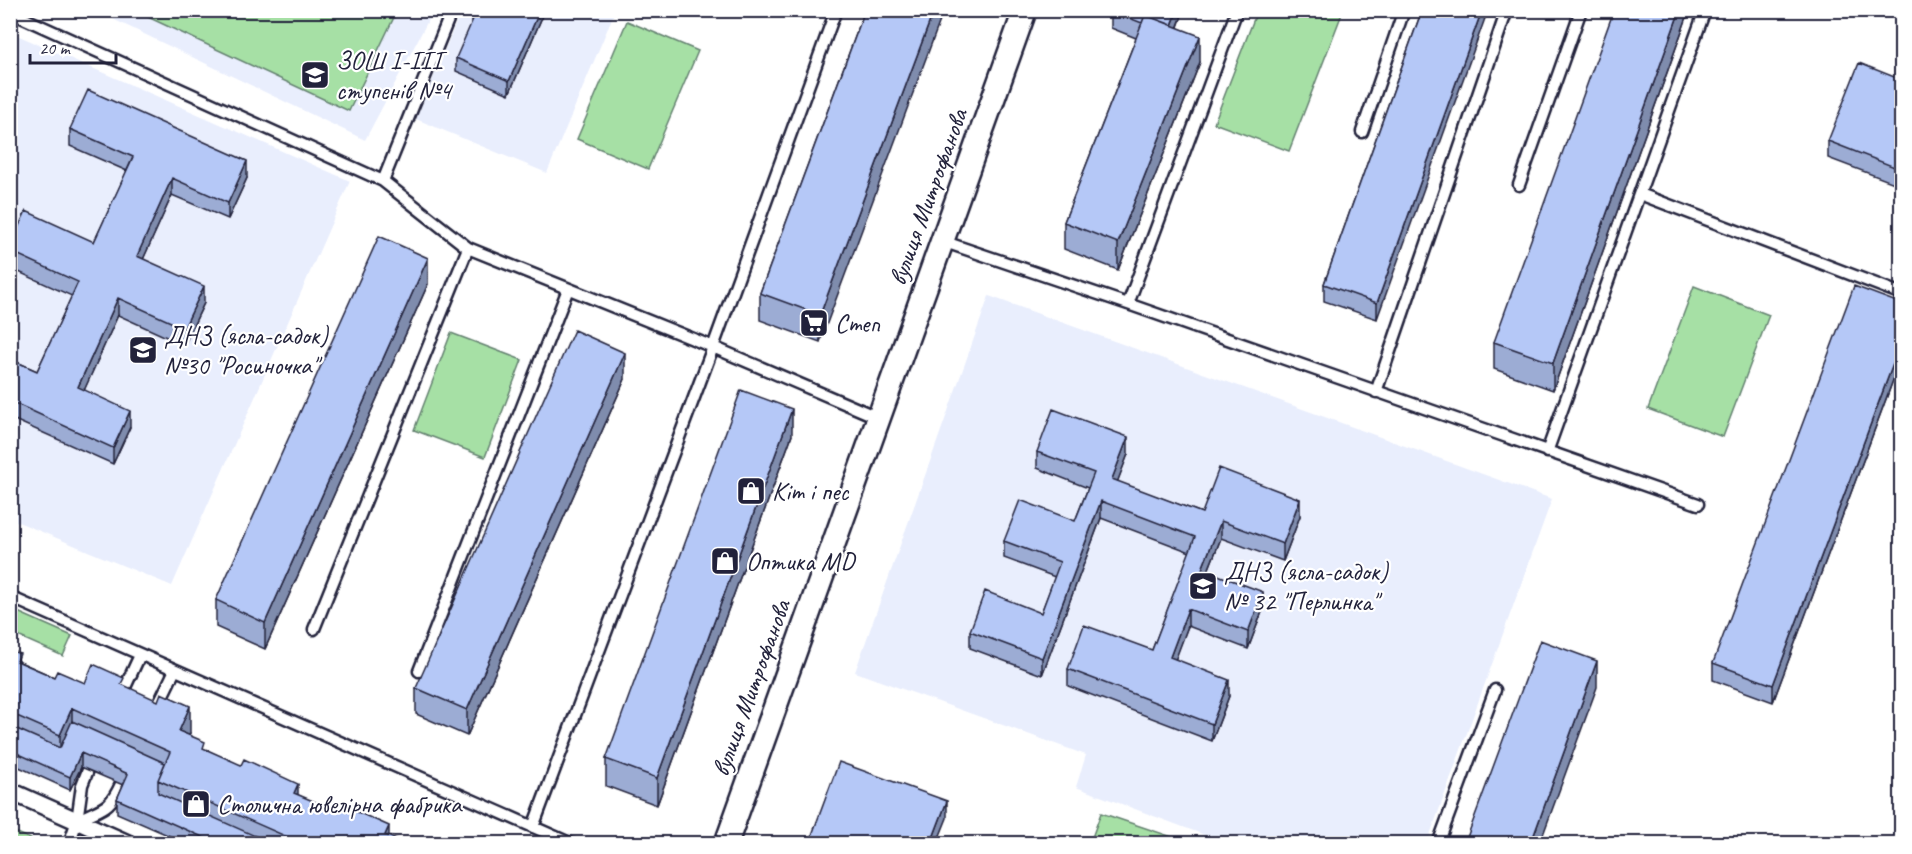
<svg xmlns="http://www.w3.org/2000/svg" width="1912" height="854" viewBox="0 0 1912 854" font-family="Caveat,sans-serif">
	<rect width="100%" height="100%" fill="#fff"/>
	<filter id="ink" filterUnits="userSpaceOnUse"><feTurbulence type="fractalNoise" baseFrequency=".0167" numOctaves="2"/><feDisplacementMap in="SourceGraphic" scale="12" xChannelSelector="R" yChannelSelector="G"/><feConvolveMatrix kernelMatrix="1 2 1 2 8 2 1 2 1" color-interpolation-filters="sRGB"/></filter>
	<g filter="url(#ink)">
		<!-- built -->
		<path fill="#e9eefd" d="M96,11h337l-68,129z
			M461,11h154l-68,162 -131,-54z
			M10,32l340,149 -178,405 -161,-67z
			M989,296l563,203 -125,344h-201l-150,-56 10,-32 -231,-83z"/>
		<!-- green -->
		<path fill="#a6e0a5" stroke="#648170" stroke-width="1.5" d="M135,11h262l-48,100z
			M1257,11h86l-54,140 -75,-28z
			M627,21l71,30 -50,118 -71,-30z
			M1694,286l75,29 -46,122 -75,-28z
			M451,333l71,27 -37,97 -71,-27z
			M11,609l61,27 -9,20 -52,-23z
			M1101,813l86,29v1h-97z
			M11,830l28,13h-28z"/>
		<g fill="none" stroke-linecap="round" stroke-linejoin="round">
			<!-- service casing -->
			<g stroke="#22223b" stroke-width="15">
				<path id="service" d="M10,12l373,169 85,67 245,99 166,71
					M1362,132l42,-122
					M383,181l69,-171
					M1519,185l62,-175
					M1640,194l262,100
					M942,241l186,63 570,200
					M1128,304l109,-294
					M1376,392l131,-382
					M1547,452l158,-442
					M10,597l562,247
					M314,629l154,-381
					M419,671l149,-382
					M120,698l20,-43
					M157,707l18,-37
					M77,821c23,-14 31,-8 44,-37
					M533,827l180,-480 123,-337
					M69,844l8,-23 5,-36 6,-15
					M1438,844l57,-154"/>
			</g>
			<!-- pedestrian casing -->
			<g stroke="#22223b" stroke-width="21">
				<path id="pedestrian" d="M10,791l119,53"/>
			</g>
			<!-- minor casing -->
			<g stroke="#22223b" stroke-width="27">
				<path id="minor" d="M726,844l299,-834"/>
			</g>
			<!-- service -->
			<use href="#service" stroke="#fff" stroke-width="10"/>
			<!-- pedestrian -->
			<use href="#pedestrian" stroke="#fff" stroke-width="16"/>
			<!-- minor -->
			<use href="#minor" stroke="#fff" stroke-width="22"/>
		</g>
		<!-- wall -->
		<path fill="#9cacd4" stroke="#22223b" stroke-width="1.5" d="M545,10l-36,84 -53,-23v-13z
			M865,10l-45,332 -60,-22v-27z
			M1184,10l-6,17 22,35 -82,208 -54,-21v-27l72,-184 -25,-10v-17z
			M1422,10l-45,309 -53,-18v-17z
			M1688,10v4l-135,376 -59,-21v-27z
			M1902,80v106l-74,-28v-17z
			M70,129l177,49 -19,41 -56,-24 -29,64 61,44 -20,42 -66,-30 -34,75 46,37 -17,37 -103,-46v-59l27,12 35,-75 -62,-28v-17l84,-9 33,-71 -57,-25z
			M428,284l-163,365 -49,-22v-27z
			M1902,304v52l-129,346 -60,-22v-17z
			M625,379l-158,357 -51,-22v-26z
			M792,435l-135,370 -51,-19v-27z
			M1037,452l91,2 -11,28 85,31 98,3 -17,45 -62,-23 -13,33 55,38 -15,40 -60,-23 -13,33 54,37 -17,45 -144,-55v-17l84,-19 38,-98 -89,-34 -59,157 -72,-27v-17l71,-18 14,-36 -51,-19v-17l71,-20 13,-33 -51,-20z
			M10,650l10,12 34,15 31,6 39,3 66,47 -1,2 16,15 93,45 107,48h-219l-69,-30v-14l6,-14 -42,-18 -11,23 -60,-27z"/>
		<!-- shaded-wall -->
		<path fill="#7f8cad" stroke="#22223b" stroke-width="1.5" d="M540,10h5l-36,84v-13z
			M934,10h10l-124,332v-27z
			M1178,10h6l-15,40v-17z
			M1482,10h6l-111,309v-16z
			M1680,10h8v4l-135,376v-27z
			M1200,36v26l-82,208v-27z
			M247,161v17l-19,41v-16z
			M172,178v17l-35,78v-17z
			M428,258v26l-163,365v-26z
			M204,286v17l-20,42v-17z
			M118,298v17l-40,89v-17z
			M1902,340v16l-129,346v-17z
			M625,353v26l-158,357v-26z
			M792,409v26l-135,370v-27z
			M130,411v16l-17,37v-16z
			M1128,437v17l-16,42v-17z
			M1300,499v17l-17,45v-17z
			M1101,501v17l-59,157v-17z
			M1221,521v17l-19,48v-17z
			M1263,592v17l-15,40v-17z
			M1188,609v17l-18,48v-17z
			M1597,661v26l-57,156h-9z
			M1229,680v16l-17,45v-17z
			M190,706v27l-11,24v-26z
			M72,708v26l-12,28v-27z
			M81,753v14l-11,23v-13z
			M298,784v27l-4,-18z
			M947,801v17l-10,25h-6z
			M389,826v17l-4,-8z"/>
		<!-- building -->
		<path fill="#b5c8f7" stroke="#22223b" stroke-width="1.5" d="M477,10h63l-31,71 -53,-23z
			M865,10h69l-114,305 -60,-22z
			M1112,10h66l-6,15 -27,-10 -3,8 -31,-12z
			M1422,10h60l-105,293 -53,-19z
			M1614,10h66l-127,353 -59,-21z
			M1145,15l55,21 -82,207 -54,-21z
			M1859,63l43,17v90l-74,-29z
			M88,90l159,71 -19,42 -56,-25 -35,78 67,30 -20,42 -66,-30 -40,89 52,24 -17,37 -103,-47v-42l27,12 41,-89 -68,-31v-6l16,-34 68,31 39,-85 -63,-28z
			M379,236l49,22 -163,365 -49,-23z
			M1854,286l48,18v36l-129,345 -60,-22z
			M574,330l51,23 -158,357 -51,-22z
			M741,390l51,19 -135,369 -51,-19z
			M1053,409l75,28 -16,42 90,34 17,-45 81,31 -17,45 -62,-23 -19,48 61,23 -15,40 -60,-23 -18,48 59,23 -17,44 -144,-55 16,-44 68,25 43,-113 -94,-36 -59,157 -72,-27 15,-40 56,22 19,-51 -56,-21 16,-41 55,21 19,-48 -57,-21z
			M1540,640l57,21 -66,182h-66z
			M10,650l10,4 -3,7 37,16 3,-6 28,12 8,-19 31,14 -3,6 37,17 3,-8 29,13 -11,25 26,11 -2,6 38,17 3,-6 54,25 -4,9 38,16 3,-7 54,24 -4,9 20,8h-104l-143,-63 12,-28 -98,-44 -12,27 -50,-22z
			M72,721l93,42 -7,17v13l113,50h-55l-99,-44 11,-25 -47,-21 -11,24 -60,-27v-24l50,22z
			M839,762l108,39 -16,42h-122z"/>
	</g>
	<!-- icons -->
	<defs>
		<g id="school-square" transform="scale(1.5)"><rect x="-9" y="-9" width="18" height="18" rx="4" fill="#22223b" stroke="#fff"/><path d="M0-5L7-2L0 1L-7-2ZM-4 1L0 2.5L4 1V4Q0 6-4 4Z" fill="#fff"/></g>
		<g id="supermarket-square" transform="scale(1.5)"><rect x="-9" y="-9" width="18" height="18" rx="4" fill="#22223b" stroke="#fff"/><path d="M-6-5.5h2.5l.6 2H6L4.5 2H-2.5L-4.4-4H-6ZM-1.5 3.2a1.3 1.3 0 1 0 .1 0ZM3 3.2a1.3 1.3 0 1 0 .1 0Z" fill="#fff"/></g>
		<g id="shop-square" transform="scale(1.5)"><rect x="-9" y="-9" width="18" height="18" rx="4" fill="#22223b" stroke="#fff"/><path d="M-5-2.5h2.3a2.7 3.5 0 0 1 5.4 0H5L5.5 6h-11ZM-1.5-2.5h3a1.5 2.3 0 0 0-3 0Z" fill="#fff"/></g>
	</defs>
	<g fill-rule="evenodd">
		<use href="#school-square" x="315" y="75"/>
		<use href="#supermarket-square" x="814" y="323"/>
		<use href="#school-square" x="143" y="350"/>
		<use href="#shop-square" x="751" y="491"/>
		<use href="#shop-square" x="725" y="561"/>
		<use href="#school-square" x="1203" y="586"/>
		<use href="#shop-square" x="196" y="804"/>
	</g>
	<g text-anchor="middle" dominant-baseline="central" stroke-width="4.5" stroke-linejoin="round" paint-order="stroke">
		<!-- poi labels -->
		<g font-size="26" fill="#22223b" stroke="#fff" text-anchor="start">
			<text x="336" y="60">ЗОШ І-ІІІ<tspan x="336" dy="30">ступенів №4</tspan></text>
			<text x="835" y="323">Степ</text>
			<text x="164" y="335">ДНЗ (ясла-садок)<tspan x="164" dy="30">№30 "Росиночка"</tspan></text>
			<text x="772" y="491">Кіт і пес</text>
			<text x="746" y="561">Оптика MD</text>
			<text x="1224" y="571">ДНЗ (ясла-садок)<tspan x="1224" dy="30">№ 32 "Перлинка"</tspan></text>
			<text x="217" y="804">Столична ювелірна фабрика</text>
		</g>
		<!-- street labels -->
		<g font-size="26" fill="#22223b" stroke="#fff">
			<text transform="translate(928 197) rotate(-70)">вулиця Митрофанова</text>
			<text transform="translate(751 688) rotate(-70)">вулиця Митрофанова</text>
		</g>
	</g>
	<!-- margin -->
	<rect width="1912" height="854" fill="none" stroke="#fff" stroke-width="36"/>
	<rect x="18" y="18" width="1876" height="818" fill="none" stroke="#22223b" stroke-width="2" filter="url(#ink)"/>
	<!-- scale -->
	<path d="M30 54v9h86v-9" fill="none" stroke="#22223b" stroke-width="3"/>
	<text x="39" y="54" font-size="18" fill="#22223b" stroke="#ffffff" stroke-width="4.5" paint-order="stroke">20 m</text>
</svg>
